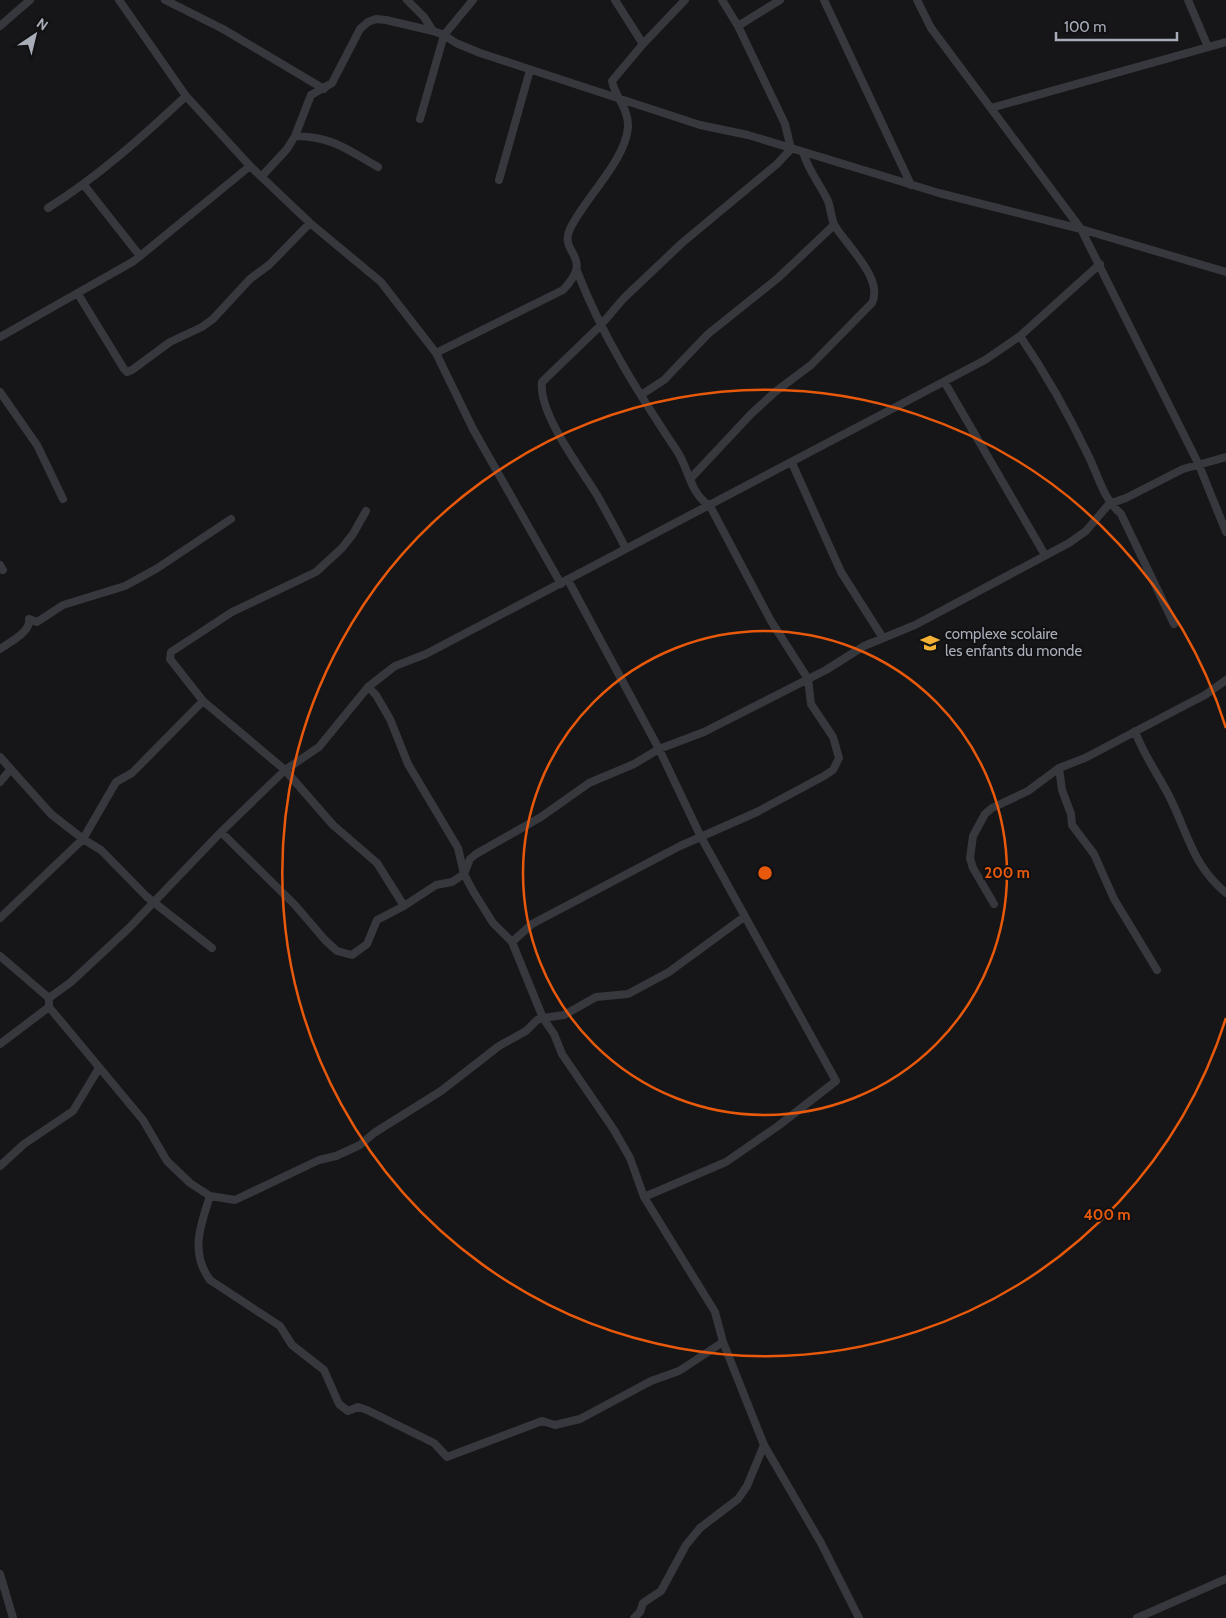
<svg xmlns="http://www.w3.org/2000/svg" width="1226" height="1618" viewBox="0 0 1226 1618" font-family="Cabin,sans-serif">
	<rect width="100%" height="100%" fill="#161618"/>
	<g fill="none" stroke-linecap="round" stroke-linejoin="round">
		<!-- minor -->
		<path stroke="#37383d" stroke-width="8" d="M119,0l67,96 64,70 60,57 71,59 55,71 37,76 88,155
			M165,0l58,29 101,60
			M407,0l17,17 9,14
			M824,0l87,185
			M917,0l14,28 150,201 118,236 27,67
			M1188,0l20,47
			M0,26l30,-26
			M738,26l42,-26
			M643,44l42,-44
			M991,108l235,-66
			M420,119l24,-84 29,-35
			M295,136c39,1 51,13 83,31
			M262,176l25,-27 8,-13 16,-41 21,-12 28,-54 8,-7 8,-3 10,1 47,11 11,4 12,8 24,10 220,72 48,10 191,58 142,36 145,43
			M499,180l31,-110
			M84,185l56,71
			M48,208c51,-32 94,-71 138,-112
			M78,294l46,75 3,3 5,-2 38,-28 32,-15 11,-8 37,-40 19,-14 41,-42
			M1020,336c26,38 49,79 69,121 10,21 14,41 32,57l53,110
			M0,337l134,-76 116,-95
			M436,353l127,-63c33,-34 -5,-36 7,-61 14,-30 56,-69 58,-102 1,-18 -13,-30 -16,-46l31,-37 -28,-44
			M945,383l100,172
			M0,392l37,53 26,54
			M641,395l23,-15 44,-46 70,-56 56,-53
			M792,463l49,109 42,66
			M691,478l60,-64 24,-22 36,-27 61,-62c12,-24 -25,-57 -37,-77 -4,-7 -4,-17 -7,-25 -8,-17 -20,-31 -25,-49
			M366,511l-13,23 -11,14 -26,24 -84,40 -61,40 -1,7 33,42 82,69 48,55 44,38 27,43
			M626,549c-9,-18 -19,-36 -29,-54 -16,-26 -59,-82 -55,-113l58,-56 24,-28 58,-55 95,-79 14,-15 -6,-25 -47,-98 -16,-26
			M0,565l3,5
			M568,580l91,169 42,88 135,244 -58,45 -52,36 -82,35
			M0,649c10,-7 31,-17 29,-30l8,3 26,-17 62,-19 31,-17 75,-50
			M368,687l8,8 14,24 18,45 50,84 6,26 9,17 20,32 19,19 31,76 21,-3 32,-18 32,-3 41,-22 75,-55
			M1135,731c9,26 26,47 37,71 17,36 22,64 54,91
			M0,757l51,57 32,25 33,-57 16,-9 71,-72
			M1059,768l3,22 9,24 1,11 22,29 20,45 43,71
			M0,782l11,-13
			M221,832l74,73 30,35 12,11 15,4 15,-11 10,-24 27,-14 32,-21 16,-3 12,-8 6,-15 6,-5 65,-37 48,-34 45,-19 25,-15 45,-17 122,-62 38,-24 51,-21 154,-82 17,-12 23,-27 17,-6 57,-29 43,-12
			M994,904l-21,-36 -3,-10 3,-22 12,-22 7,-6 36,-17 31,-23 26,-10 93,-49 27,-14 21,-15
			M0,918l83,-79 18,11 46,47 65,51
			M512,942l20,-18 148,-78 77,-34 67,-36 9,-6 6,-12 -6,-21 -22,-33 -3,-25 -37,-58 -61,-115c-20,-12 -21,-37 -33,-55 -38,-57 -75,-115 -100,-180
			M0,956l49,42
			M49,1007l94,113 24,41 23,22 20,13 25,4 84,-40 17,-4 24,-11 14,-12 67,-42 58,-45 27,-15 11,-11 6,-2 11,16 8,20 52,76 16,28 14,39 71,115 8,30 41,103 57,98 38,75
			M0,1044l49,-37v-9l22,-16 58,-54 92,-96 64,-62 34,-23 49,-60 27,-21 31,-12 559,-294 35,-24 80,-72
			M0,1166l24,-22 49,-33 26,-43
			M210,1196c-10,30 -20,57 0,84l70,46 12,19 32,25 15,34 9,7 10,-4 9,3 67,33 13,14 95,-36 13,4 25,-6 71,-38 28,-10 44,-29
			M0,1574l13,44
			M634,1618l6,-6 3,-9 18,-12 25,-46 14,-17 38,-29 9,-13 17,-41
			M1137,1618l89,-39"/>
	</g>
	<!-- distance rings -->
	<g fill="none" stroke="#e8590c" stroke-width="2.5">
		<circle cx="765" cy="873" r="242"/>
		<path d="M1226 1018A483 483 0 1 1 1226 728"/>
	</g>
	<!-- icons -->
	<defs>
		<g id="school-bare" transform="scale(1.5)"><path d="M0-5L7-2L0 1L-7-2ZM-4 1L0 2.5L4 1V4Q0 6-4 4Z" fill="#f2b134" stroke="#111113" stroke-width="2.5" paint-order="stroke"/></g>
	</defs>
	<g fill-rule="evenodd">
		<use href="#school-bare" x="930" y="643"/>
	</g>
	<g text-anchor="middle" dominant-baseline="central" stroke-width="4" stroke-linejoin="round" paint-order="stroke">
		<!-- poi labels -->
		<g font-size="15" fill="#a8adb8" stroke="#111113" text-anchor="start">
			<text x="945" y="634">complexe scolaire<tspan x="945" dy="17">les enfants du monde</tspan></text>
		</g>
	</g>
	<circle cx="765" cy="873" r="8" fill="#e8590c" stroke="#111113" stroke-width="2.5"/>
	<g font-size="15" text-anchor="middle" font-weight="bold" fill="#e8590c" stroke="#111113" stroke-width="4" stroke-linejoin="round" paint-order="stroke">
		<text x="1007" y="878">200 m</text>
		<text x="1107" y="1220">400 m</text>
	</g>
	<!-- north arrow -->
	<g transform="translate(35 35) rotate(35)" stroke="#111113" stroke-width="4" paint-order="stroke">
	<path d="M0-4L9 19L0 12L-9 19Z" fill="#a8adb8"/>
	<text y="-8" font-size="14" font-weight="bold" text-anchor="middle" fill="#a8adb8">N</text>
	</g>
	<!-- scale -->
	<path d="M1056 32v8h121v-8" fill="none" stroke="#a8adb8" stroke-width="2.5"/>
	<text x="1064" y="32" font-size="15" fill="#a8adb8" stroke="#111113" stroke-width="4" paint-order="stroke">100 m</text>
</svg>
